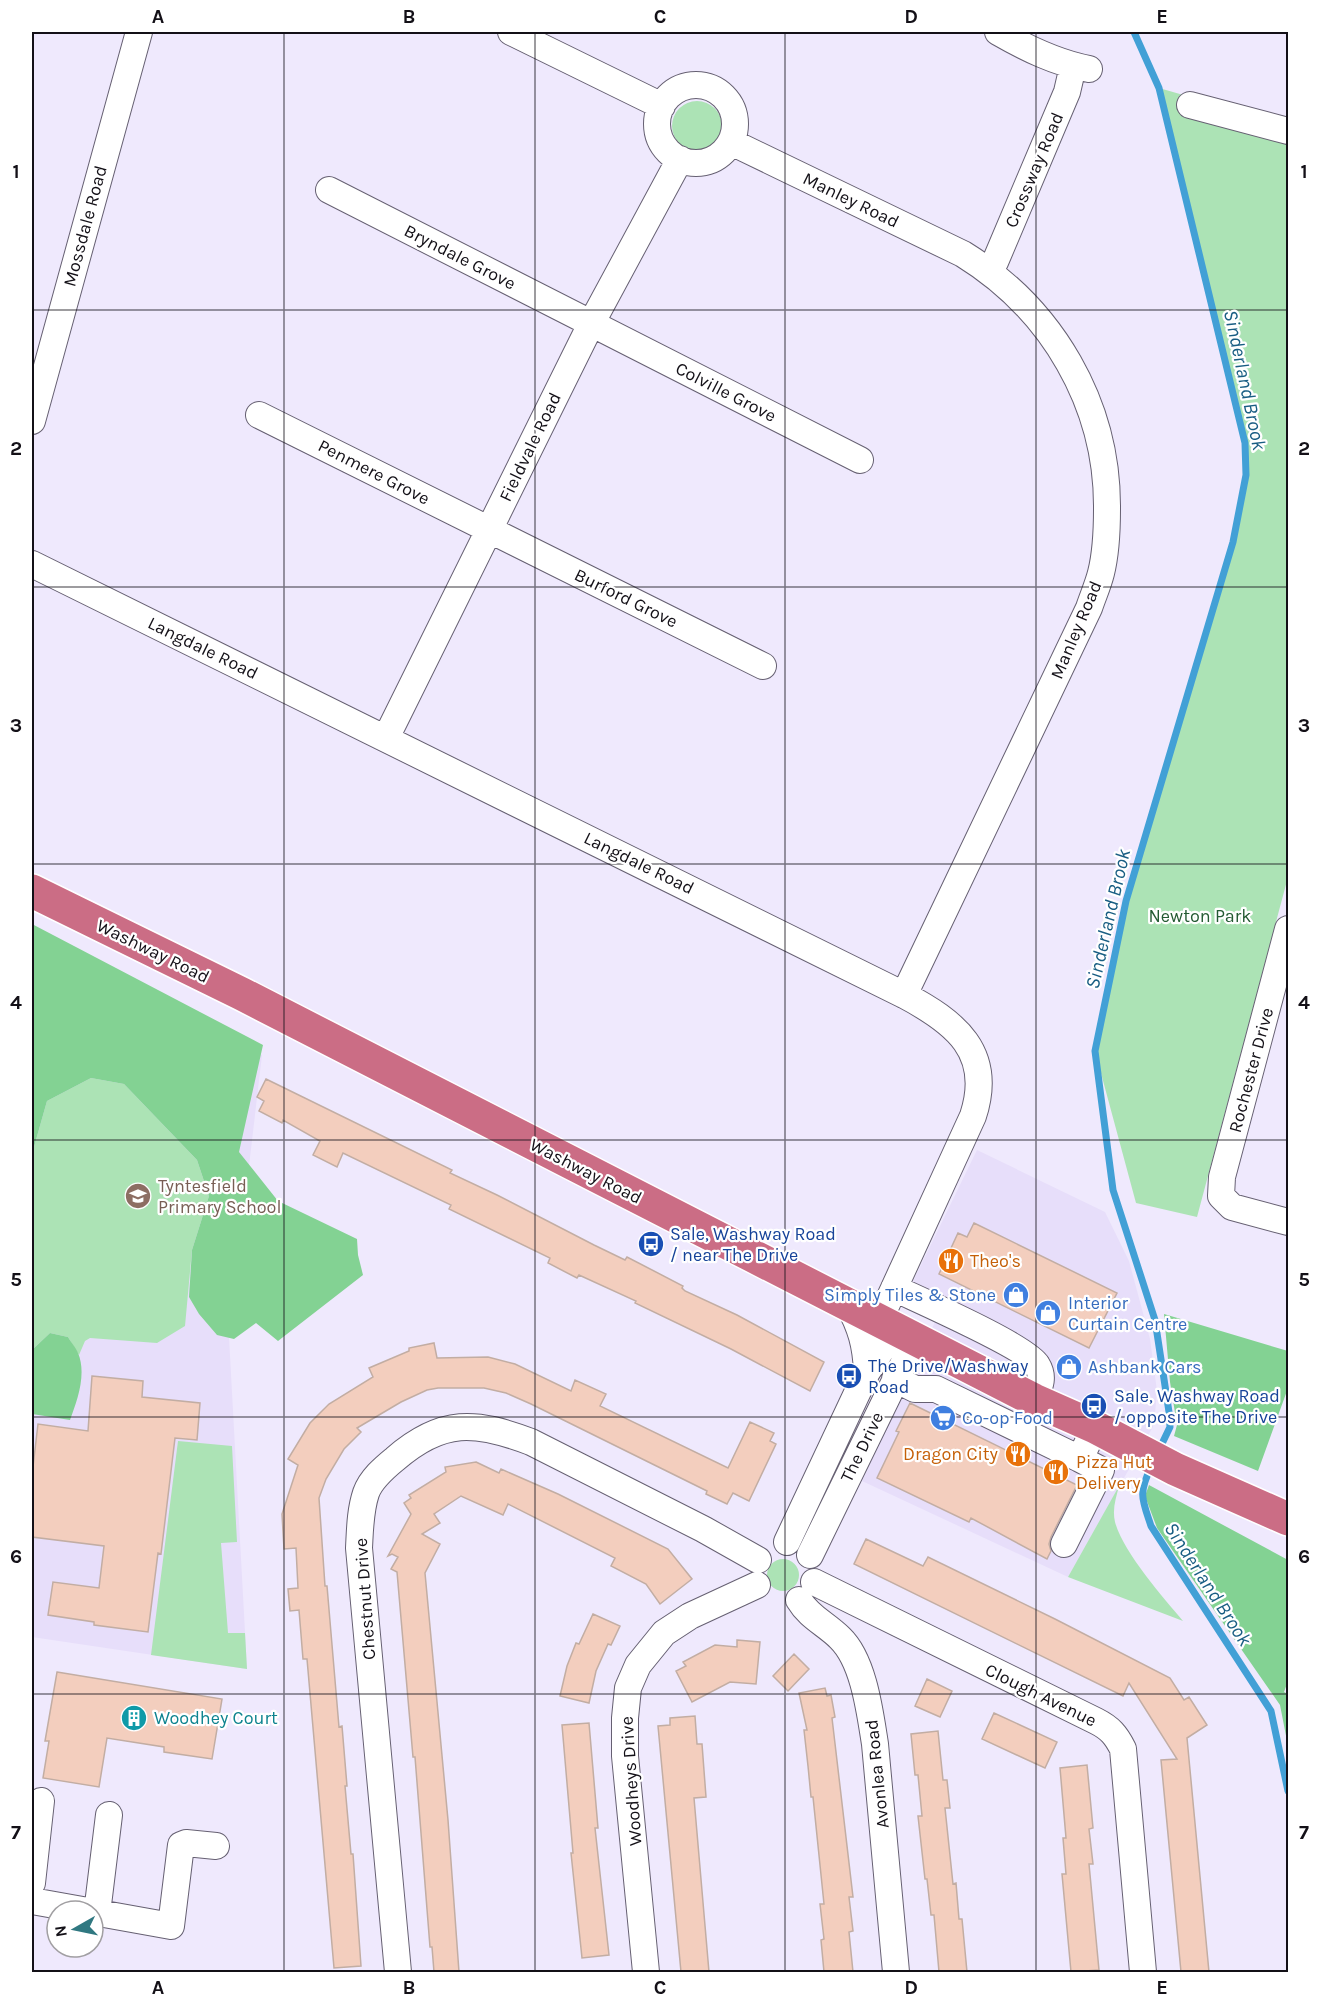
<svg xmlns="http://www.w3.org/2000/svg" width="1320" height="2004" viewBox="0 0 1320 2004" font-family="Karla,sans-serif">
	<rect width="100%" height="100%" fill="#efe9fd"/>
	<!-- built -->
	<path fill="#e7defa" d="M32,934l230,121 -33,282 18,332 -215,-32z
		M977,1150l128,62 24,49 21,78 7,52 -3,34 -86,152 -206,-96 73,-159 -32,-20z"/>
	<!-- green -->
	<path fill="#ace3b5" d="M1159,88l129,37v752l-91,340 -61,-14 -41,-152 31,-150 107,-359 13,-67 -1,-32z
		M672 126a25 25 0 1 1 50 0a25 25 0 1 1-50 0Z
		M91,1078l33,6 73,76 12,36 -17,54 -7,76 -28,17 -67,-5 -5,3 -6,14 -11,-18 -18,-4 -18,17v-196l15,-53z
		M178,1441l54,5 5,96 -16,1 7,90h17l2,36 -96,-14z
		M1119,1486c-3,12 -7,23 -4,36 8,30 48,75 68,99l-115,-44z
		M767 1575a16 16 0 1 1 32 0a16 16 0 1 1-32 0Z"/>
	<!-- forest -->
	<path fill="#83d293" d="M32,924l231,121 -24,107 39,49 79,38 1,16 5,20 -85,66 -22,-18 -22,16 -17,-4 -18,-21 -10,-17 3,-47 17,-54 -12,-36 -73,-76 -33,-6 -44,23 -15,53z
		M1164,1314l124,37v37l-30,83 -84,-35 3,-11 -7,-43z
		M50,1333l18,4c3,5 8,11 10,16 9,21 -1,48 -8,67l-38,-6v-64z
		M1149,1485l139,75v121l-4,11 4,2v52l-8,-41 -123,-177 -12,-32z"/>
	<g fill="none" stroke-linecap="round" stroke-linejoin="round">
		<!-- stream -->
		<path stroke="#42a0d6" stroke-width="7" d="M1134,32l25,56 86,355 1,32 -13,67 -107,359 -31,150 18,139 42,130 14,92 1,15 -12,25
			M1151,1467c-13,27 -9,32 0,59l120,185 17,80"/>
	</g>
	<!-- building -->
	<path fill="#f3cebe" stroke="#c2ada3" stroke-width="1.5" d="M266,1079l186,91 -2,3 47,22 97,50 31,15 2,-3 56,29 -1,2 3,3 52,24 87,47 -14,29 -79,-42 -96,-46 1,-2 -57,-26 -2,3 -29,-15 2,-5 -101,-49 2,-4 -108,-52 -6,14 -24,-12 7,-14 -37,-21 -1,3 -23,-12 5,-10 -7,-4z
		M974,1223l143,70 -28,55 -150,-74 19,-41 9,4z
		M434,1343l3,15 51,-1 27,7 56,27 4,-11 31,14 -6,12 128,62 22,-46 24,11 -4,8 6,3 -27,57 -16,-8 -6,11 -21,-10 1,-3 -176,-87 -25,-11 -22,-5h-46l-11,2 -26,12 -44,26 4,4 -17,17 -18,30 -7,19 6,88h2l12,141 3,-1 5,60h-2l6,68h2l8,112 -27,2 -27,-309h-4l-4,-49 -9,1 -2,-22 10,-1 -2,-40 -12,1 -2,-35 16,-49 -10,-6 22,-36 19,-19 44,-27 -4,-9 40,-17v-3z
		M92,1376l51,5 -1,16 58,6 -3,37 -22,-2 -14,116 -3,-1 -10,79 -54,-7v-3l-46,-7 5,-33 46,6 5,-42 -72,-9v-62l6,-51 50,7z
		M910,1403l167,82 -26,52 -2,7 2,7 -4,8 -76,-41 -2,4 -92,-44 22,-46 -3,-1z
		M476,1462l23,11 2,-4 57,25 110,55 24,30 -32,25 -14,-20 -35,-18 4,-8 -107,-54 -5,11 -42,-19 -27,18 6,9 -18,11 18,10 -15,29 23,247 11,152h-25l-2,-25h-2l-15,-190h-2l-16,-185 -6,-3 7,-12 -6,-3 -4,2 23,-42 -7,-11 7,-5 -2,-3 37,-23 -1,-5z
		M866,1539l57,27 5,-9 127,62 115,59 14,22 5,-3 18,28 -20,13 22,234h-28l-20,-212 16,-1 -48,-76 -6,13 -269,-132z
		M593,1614l27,12 -9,19 -3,-1 -12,27 -7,32 -29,-7 7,-30 9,-23 3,1z
		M737,1640l23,2 -4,42 -26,-2 -38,20 -16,-31 10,-5 -3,-4 32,-17 22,2z
		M794,1654l15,15 -21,22 -15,-15z
		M57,1672l165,27 -10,60 -48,-7v-5l-57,-9 -8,49 -56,-9 6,-37h-4z
		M927,1679l25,12 -12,26 -25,-11z
		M825,1688l2,8 4,-1 4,22 -3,1 21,179h-4l4,34 -4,1 4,40h-29l-3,-32 3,-1 -4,-35h4l-11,-107h-2l-3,-31 -4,-36h3l-8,-37z
		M994,1713l63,29 -12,26 -63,-29z
		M695,1716l2,28h5l4,53 -12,1 15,174h-28l-23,-246 12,-1v-7z
		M589,1723l9,105h-3l14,127 -27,3 -11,-105h2l-11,-128z
		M938,1731l5,49h4l3,28h-5l8,76 3,-1 3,36h3l5,53h-28l-5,-57h-3l-4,-36h-2l-7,-63h4l-4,-41h-3l-4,-41z
		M1087,1765l6,63 -4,1 4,35h-4l10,106 -28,2 -9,-98h4l-3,-36h3l-6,-70z"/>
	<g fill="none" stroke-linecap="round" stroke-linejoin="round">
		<!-- minor casing -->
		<g stroke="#666072" stroke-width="28">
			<path id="minor" d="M511,32l151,74
				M998,32c28,16 58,31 91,37
				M657 124a39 39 0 1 1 78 0a39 39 0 1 1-78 0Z
				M1190,105l98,26
				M731,142l232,112c89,55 145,150 144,255 0,21 -1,44 -6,64 -3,12 -8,23 -12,35l-185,387
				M329,190l531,270
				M987,269l8,-7 72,-170 6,-26
				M259,415l504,251
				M32,421l107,-389
				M32,564l872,431c51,27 90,57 69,121l-94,205
				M386,738l205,-414 89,-165
				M1288,929l-66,248 -1,19 11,11 56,15
				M894,1288c25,12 133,59 143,77 8,13 2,23 -3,35
				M848,1304c13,23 18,42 19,68
				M895,1379l20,10h21l144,70 15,-32
				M787,1542l80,-170 28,-43
				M1064,1544l37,-74 -21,-11
				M810,1555l105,-215
				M814,1582l282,139c14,7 20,14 27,28l20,223
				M799,1600c10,17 27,24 41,38 24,23 30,75 35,106l21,228
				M32,1883l9,-82
				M32,1901l56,10
				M93,1912l78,14 10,-81 5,-2 30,3
				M97,1913l12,-98
				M398,1972l-39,-424c1,-18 1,-37 7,-55 5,-14 18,-25 29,-34 47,-41 81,-38 136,-17l172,87 55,31
				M646,1972l-21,-216v-38l3,-30 10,-23 26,-32 26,-17 67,-31"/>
		</g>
		<!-- highway casing -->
		<g stroke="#fff" stroke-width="36">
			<path id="highway" d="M32,891l210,103 792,406 61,27 80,42 113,50"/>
		</g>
		<!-- minor -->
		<use href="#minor" stroke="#fff" stroke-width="26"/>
		<!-- highway -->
		<use href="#highway" stroke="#cb6d85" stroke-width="33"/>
	</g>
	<!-- grid -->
	<path fill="none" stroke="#131017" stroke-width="1.5" stroke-opacity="0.55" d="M284,32v1940M535,32v1940M785,32v1940M1036,32v1940M32,310h1256M32,587h1256M32,864h1256M32,1140h1256M32,1417h1256M32,1694h1256"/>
	<!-- icons -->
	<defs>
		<g id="school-disc" transform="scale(1.35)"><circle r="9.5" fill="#8d6e63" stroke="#fff"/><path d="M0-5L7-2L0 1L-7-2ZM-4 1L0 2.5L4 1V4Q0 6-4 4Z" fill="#fff"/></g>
		<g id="bus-disc" transform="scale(1.35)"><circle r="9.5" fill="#1a4fb4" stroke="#fff"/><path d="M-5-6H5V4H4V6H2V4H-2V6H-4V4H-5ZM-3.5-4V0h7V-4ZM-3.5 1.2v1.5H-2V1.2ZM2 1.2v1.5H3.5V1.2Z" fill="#fff"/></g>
		<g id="restaurant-disc" transform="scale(1.35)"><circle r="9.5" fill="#e8710a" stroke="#fff"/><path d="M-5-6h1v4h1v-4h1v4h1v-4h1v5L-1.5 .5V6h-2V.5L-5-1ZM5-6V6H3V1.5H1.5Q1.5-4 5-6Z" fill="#fff"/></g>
		<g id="shop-disc" transform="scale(1.35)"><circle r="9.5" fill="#3f7fe0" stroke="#fff"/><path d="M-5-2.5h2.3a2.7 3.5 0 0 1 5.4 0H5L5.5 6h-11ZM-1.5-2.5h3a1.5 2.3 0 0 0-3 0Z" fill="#fff"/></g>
		<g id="supermarket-disc" transform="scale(1.35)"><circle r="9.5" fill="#3f7fe0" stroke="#fff"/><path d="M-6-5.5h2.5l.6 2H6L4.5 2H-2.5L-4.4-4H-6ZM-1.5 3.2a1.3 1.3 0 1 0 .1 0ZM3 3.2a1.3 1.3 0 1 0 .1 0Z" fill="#fff"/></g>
		<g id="building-disc" transform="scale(1.35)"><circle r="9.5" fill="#0f9aa8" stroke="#fff"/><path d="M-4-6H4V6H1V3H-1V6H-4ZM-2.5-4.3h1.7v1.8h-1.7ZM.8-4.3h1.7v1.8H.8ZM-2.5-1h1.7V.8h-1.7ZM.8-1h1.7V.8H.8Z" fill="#fff"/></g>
	</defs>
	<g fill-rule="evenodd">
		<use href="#school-disc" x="138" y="1196"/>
		<use href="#bus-disc" x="651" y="1244"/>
		<use href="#restaurant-disc" x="951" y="1261"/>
		<use href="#shop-disc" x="1016" y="1295"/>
		<use href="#shop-disc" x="1048" y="1313"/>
		<use href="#shop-disc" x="1069" y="1367"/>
		<use href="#bus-disc" x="849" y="1376"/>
		<use href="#bus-disc" x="1094" y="1406"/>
		<use href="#supermarket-disc" x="943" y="1418"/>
		<use href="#restaurant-disc" x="1018" y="1454"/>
		<use href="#restaurant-disc" x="1056" y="1472"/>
		<use href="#building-disc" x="134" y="1718"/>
	</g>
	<g text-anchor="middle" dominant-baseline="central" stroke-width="4.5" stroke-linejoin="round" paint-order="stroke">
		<!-- street labels -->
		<g font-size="18" fill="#131017" stroke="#fff">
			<text transform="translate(1034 170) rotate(-67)">Crossway Road</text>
			<text transform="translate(851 200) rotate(26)">Manley Road</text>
			<text transform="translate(85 226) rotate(-75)">Mossdale Road</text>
			<text transform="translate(460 257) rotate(27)">Bryndale Grove</text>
			<text transform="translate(726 392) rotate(27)">Colville Grove</text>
			<text transform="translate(530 447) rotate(-64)">Fieldvale Road</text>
			<text transform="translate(374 472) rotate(27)">Penmere Grove</text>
			<text transform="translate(626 598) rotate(26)">Burford Grove</text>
			<text transform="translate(1076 630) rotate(-67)">Manley Road</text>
			<text transform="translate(203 648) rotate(26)">Langdale Road</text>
			<text transform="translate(639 863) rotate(26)">Langdale Road</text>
			<text transform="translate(153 951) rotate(26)">Washway Road</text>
			<text transform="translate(1251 1070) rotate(-75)">Rochester Drive</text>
			<text transform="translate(586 1171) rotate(27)">Washway Road</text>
			<text transform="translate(862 1447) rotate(-64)">The Drive</text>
			<text transform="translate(365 1599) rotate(-94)">Chestnut Drive</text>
			<text transform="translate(1041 1695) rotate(26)">Clough Avenue</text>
			<text transform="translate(877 1774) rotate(-96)">Avonlea Road</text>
			<text transform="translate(631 1781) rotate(-94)">Woodheys Drive</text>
		</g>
		<!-- park labels -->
		<g font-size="18" fill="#235a32" stroke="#fff">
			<text x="1200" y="916">Newton Park</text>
		</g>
		<!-- education labels -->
		<g font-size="18" fill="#785e54" stroke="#fff" text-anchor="start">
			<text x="158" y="1186">Tyntesfield<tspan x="158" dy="21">Primary School</tspan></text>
		</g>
		<!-- transit labels -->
		<g font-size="18" fill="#164399" stroke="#fff" text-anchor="start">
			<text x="670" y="1234">Sale, Washway Road<tspan x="670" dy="21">/ near The Drive</tspan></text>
			<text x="868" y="1366">The Drive/Washway<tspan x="868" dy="21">Road</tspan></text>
			<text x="1114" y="1396">Sale, Washway Road<tspan x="1114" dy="21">/ opposite The Drive</tspan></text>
		</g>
		<!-- food labels -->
		<g font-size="18" fill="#c56008" stroke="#fff" text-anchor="start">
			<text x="970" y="1261">Theo's</text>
			<text x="998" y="1454" text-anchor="end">Dragon City</text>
			<text x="1076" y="1462">Pizza Hut<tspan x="1076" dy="21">Delivery</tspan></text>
		</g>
		<!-- shop labels -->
		<g font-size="18" fill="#366cbe" stroke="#fff" text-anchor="start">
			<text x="996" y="1295" text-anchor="end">Simply Tiles &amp; Stone</text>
			<text x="1068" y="1303">Interior<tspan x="1068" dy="21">Curtain Centre</tspan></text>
			<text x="1088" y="1367">Ashbank Cars</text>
			<text x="962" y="1418">Co-op Food</text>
		</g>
		<!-- culture labels -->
		<g font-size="18" fill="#0d838f" stroke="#fff" text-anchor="start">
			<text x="154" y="1718">Woodhey Court</text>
		</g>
		<!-- water labels -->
		<g font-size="20" font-style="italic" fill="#195e83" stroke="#fff">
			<text transform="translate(1245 380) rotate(78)">Sinderland Brook</text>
			<text transform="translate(1108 919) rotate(-77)">Sinderland Brook</text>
			<text transform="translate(1208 1584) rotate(57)">Sinderland Brook</text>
		</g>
	</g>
	<!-- border -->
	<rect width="1320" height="2004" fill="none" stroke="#ffffff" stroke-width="66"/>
	<!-- north arrow -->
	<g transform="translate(75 1929) rotate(261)"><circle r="28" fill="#ffffff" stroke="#a19fa2" stroke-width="1.5"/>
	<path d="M0-4.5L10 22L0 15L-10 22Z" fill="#307881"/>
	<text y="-9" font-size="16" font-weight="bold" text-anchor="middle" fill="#131017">N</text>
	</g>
	<rect x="33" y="33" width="1254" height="1938" fill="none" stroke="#131017" stroke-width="2"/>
	<g font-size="20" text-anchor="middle" font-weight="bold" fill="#131017">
		<text x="158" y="23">A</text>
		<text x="409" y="23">B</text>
		<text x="660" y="23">C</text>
		<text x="911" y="23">D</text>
		<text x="1162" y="23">E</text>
		<text x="16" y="178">1</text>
		<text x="1304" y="178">1</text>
		<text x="16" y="455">2</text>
		<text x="1304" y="455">2</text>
		<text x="16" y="732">3</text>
		<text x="1304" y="732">3</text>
		<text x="16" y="1009">4</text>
		<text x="1304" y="1009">4</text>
		<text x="16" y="1286">5</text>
		<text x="1304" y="1286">5</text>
		<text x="16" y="1563">6</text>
		<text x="1304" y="1563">6</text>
		<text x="16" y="1839">7</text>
		<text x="1304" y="1839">7</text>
		<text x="158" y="1994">A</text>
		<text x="409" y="1994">B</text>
		<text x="660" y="1994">C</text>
		<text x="911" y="1994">D</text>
		<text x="1162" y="1994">E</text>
	</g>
</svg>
